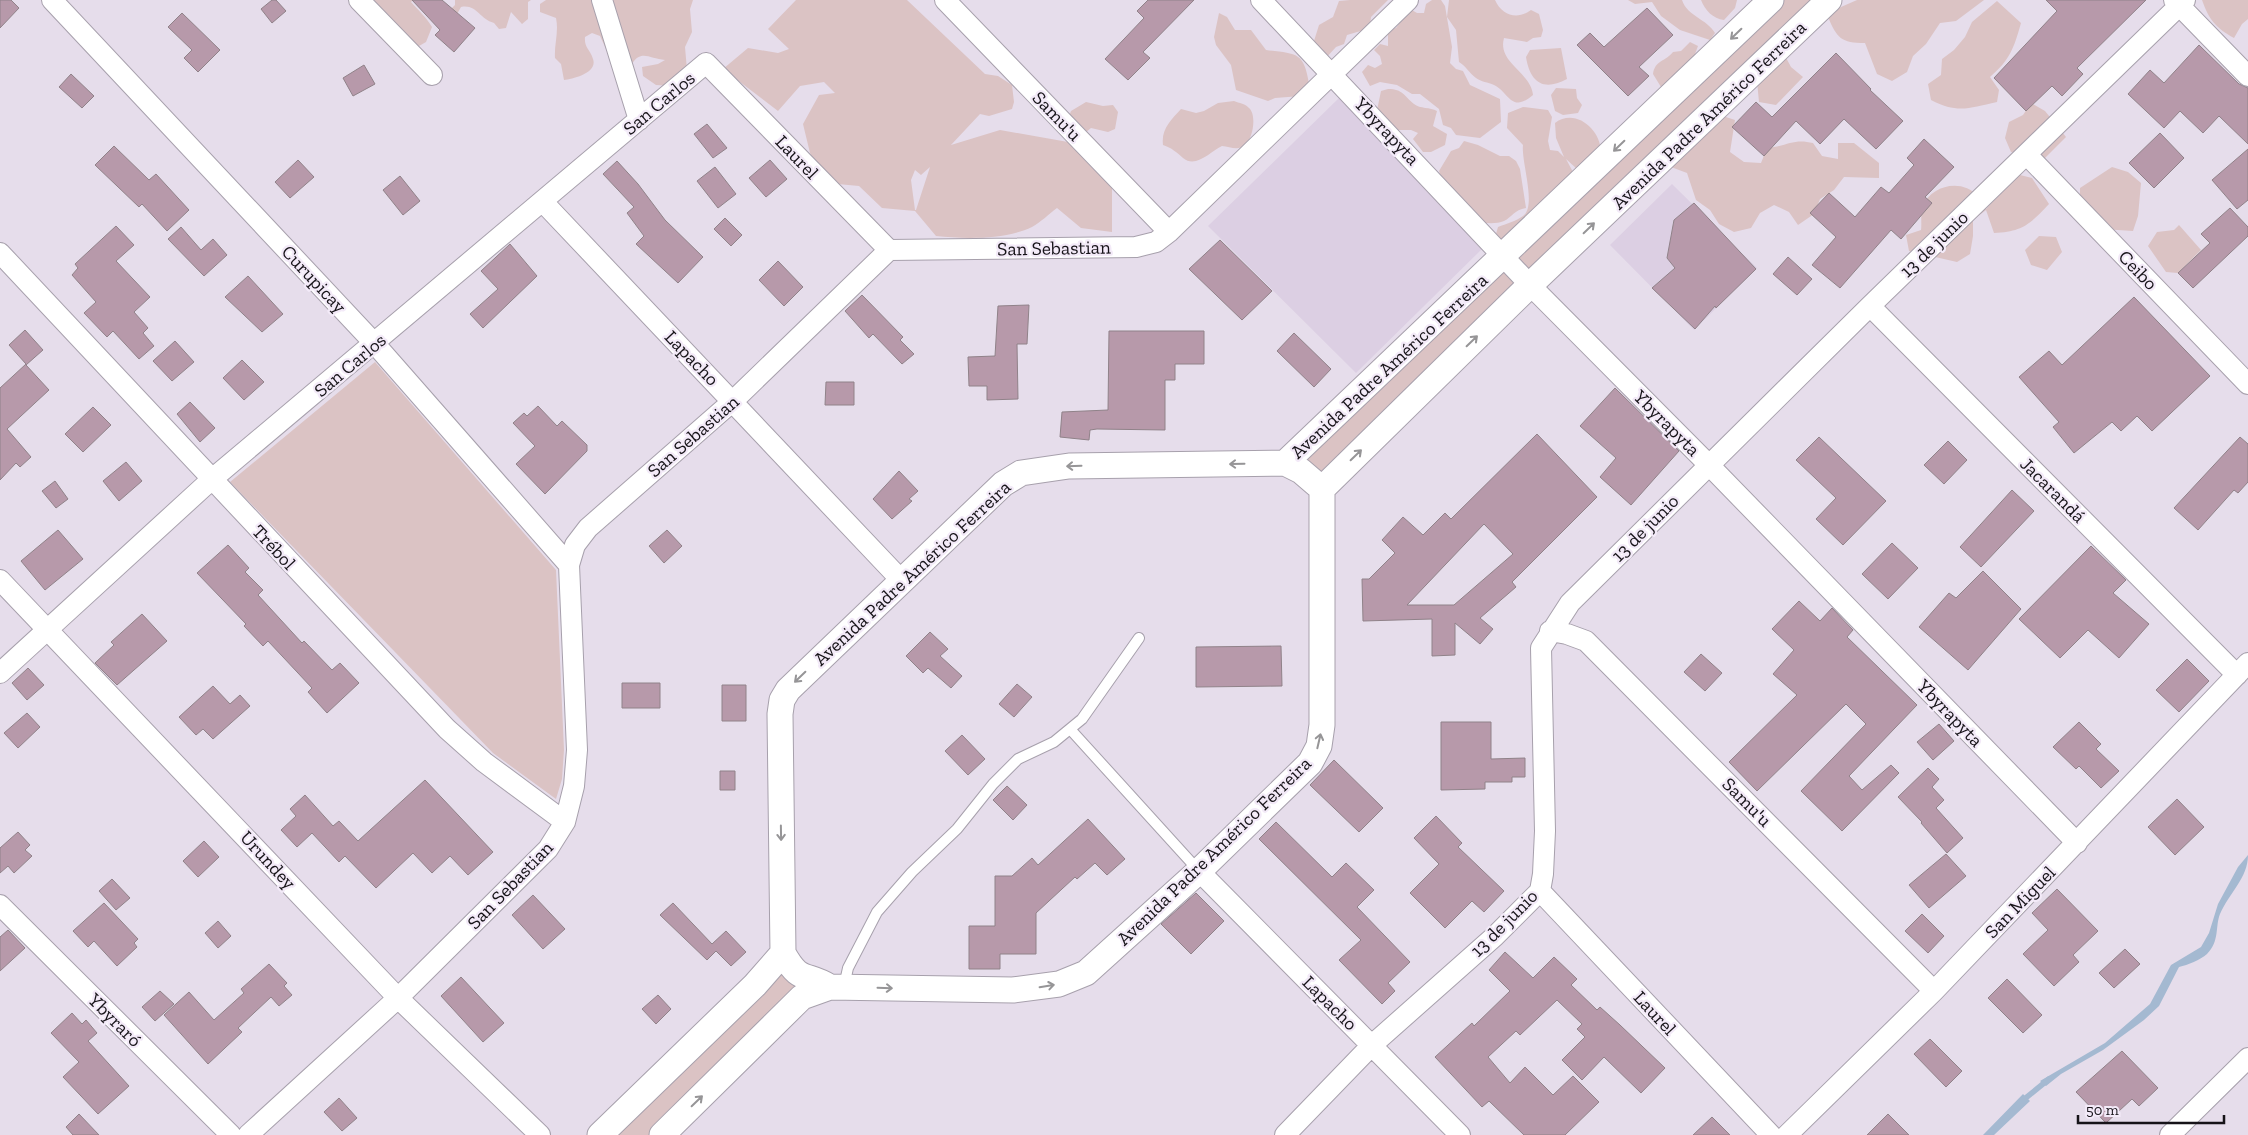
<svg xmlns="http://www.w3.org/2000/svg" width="2248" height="1135" viewBox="0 0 2248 1135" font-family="'Zilla Slab',serif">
	<rect width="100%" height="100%" fill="#e6ddeb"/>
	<!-- built -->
	<path fill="#dccfe3" d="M1340,97l144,150 -128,126 -148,-147z
		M1672,184l85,84 -63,62 -84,-85z"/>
	<!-- green -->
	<path fill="#dbc3c4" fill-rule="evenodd" d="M375,0h38l-2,2c7,8 16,16 21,25l-6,15 -7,4 -8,-2 -39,-41z
		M455,0h76l-3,2v17l-6,5 -11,-12 -5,16 -7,1 -5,-6c-15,-4 -17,-19 -33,-16l-4,7 -8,-3 6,-6z
		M546,0h147l-3,9 2,23 -7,15 2,23 -15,16 -16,-1 -13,-9 -1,-9 16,-3 7,-4c-15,-1 -24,-11 -33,4l-15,-1 -10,-12 -7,-15 -8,-3 -7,4c-1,11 5,12 8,22 5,14 -20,20 -29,21l-3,-16 -6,-6c-1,-13 4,-26 1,-40l-16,-6v-8z
		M796,0h111l78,74 13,2 14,9 2,17 -2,7 -23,7 -9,-2 -29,31 49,-15 68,12 22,2 22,25v63l-31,-4 -24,-20c-8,6 -16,14 -25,19 -27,13 -68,12 -96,9l-21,-25 -33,-3 -23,-22 -32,-3 -17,-30 -7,-29 16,-29 16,-2 -11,-11 -24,4 -22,25 -55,-42 25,-21 30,5 11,-4 -21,-20zM930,167l-14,43h-1l-4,-30 4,-10 6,5z
		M1350,0h38l-17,17 -1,8 -6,5 -17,5 -3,9 -8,3 -11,12 -17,-13 6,-5 5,-16 14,-8 6,-16z
		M1432,0h9l4,6 7,41 -2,16 6,6 7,2 7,14 30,14 1,23 -21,16 -24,-3 -5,-7 -8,-3 -4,-16 -19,-15h-8l-15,-9 -17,-3 -10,4 -8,-14 6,-7 7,3 7,-4 -2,-8 -6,-6 6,-6 8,2v-16l8,-2 14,-19 7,4h7l2,-9z
		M1449,0h46c7,16 23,20 36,10l8,4 4,16 -2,7 -8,1 -6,4 -23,-4c-7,25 27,34 29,57 -22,19 -24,-3 -39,-10 -6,-3 -13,-3 -18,-7 -7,-5 -10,-12 -17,-16l-3,-32 -9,-13z
		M1628,0h54c5,16 25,19 33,33l-5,7 -30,-10 -19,-14 -9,-14 -17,2z
		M1701,0h36l-2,8 -11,12c-11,-1 -19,-10 -23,-20z
		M1763,0h52l-278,272 -11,3 -13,-12 -4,-8 5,-10 -8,1 -10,-12 2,-7c8,-3 18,-6 25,-11 14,-10 -2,-54 0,-71l-16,-17 1,-15 15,-6 25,3 4,7 -4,24 2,9 8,1 6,6 -8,-19 -1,-15c22,-17 51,11 45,35l-23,11 -11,-10 7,13v8l-29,27 -2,8 -14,10 -13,19 159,-157h-13l-8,-13c2,-14 12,-12 20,-22l8,-1 9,-9 8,4 -3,8 4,9z
		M1857,0h127l-28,21 -16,2 -14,21 -13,12 -6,16 -15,9 -15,-7 -12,-31c-24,0 -28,-5 -37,-26l13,-10z
		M2202,0h46v19l-6,5 -8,14c-18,-10 -25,-18 -32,-38z
		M1997,1l24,22c-7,25 -11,37 -31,54l9,13 -2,12c-28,6 -39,12 -66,-2l-3,-16 13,-9 1,-16 12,-9 11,-13 7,-15z
		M1219,13l8,4 8,13h16l15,20c30,4 38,1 43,34l-8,12 -26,2 -7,3 -32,-11 -5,-25 -15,-20 -2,-8z
		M1561,48l6,31c-24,13 -37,3 -41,-22l4,-7z
		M1784,54l7,13 12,10 -27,28 -17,-3 -3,-31z
		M1556,88l20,1 1,9 5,7 -4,8 -15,2 -8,-4 -4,-16z
		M1388,89c15,0 16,7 26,15 6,5 16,3 23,7l-4,15 14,8 -2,11 -14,7h-8l-10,-13 5,-6 -7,-3h-16l-19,-15 5,-24z
		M1234,101c5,2 12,3 15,7 8,7 4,31 -4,37 -6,6 -15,2 -23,1 -11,5 -26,23 -39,12 -7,-6 -11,-10 -20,-13 -2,-16 8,-25 18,-36l15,4 8,-2 14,-8z
		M1086,102l17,4 10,-1 5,7 -3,17 -7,3 -17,-4 -6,5 -17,-14 3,-8z
		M2031,103l14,8 21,26 -23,23 -32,-8 -6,-14 4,-16 14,-7z
		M1720,115l15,5 -5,32 14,10 17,1 6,-15c20,-2 27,-10 46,-5l9,13 16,3v-16h16l25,20v15l-35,-1 -10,13 -14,9 -6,15 -16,11 -9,-13 -15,-7 -14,8 -9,15 -17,4 -15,-8 -9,-14 -14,-10 -9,-27 -16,-6z
		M1464,141l14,4 22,11h9l7,5 4,8 6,39c-12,2 -14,9 -22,13 -6,3 -15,2 -22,2l-40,-44 -3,-8 12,-20 8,-3z
		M2112,167l16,5 13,11 -3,33 -5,15 -31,-2 -22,-25v-16z
		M2016,174l16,4 17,26c-19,20 -26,28 -55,29l-8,-23 -13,10v16l-3,18 -13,8 -48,-11 -3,-16 15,-5c1,-7 -1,-17 2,-24 8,-21 39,-28 55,-10 3,4 6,9 8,13z
		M2179,225l22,25 -23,23 -12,-1 -18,-26 9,-14 17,-2z
		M2039,236l17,1 6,15 -15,18 -16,-5 -6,-15z
		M1499,267l21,14 -189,191h-11l-15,-13z
		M375,362l181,208 8,180 -2,29 -6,20 -63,-46 -263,-271z
		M767,966l35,16 -147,153h-64z"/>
	<!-- water -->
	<path fill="#a4b9d1" d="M2248,855c0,23 -19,38 -28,59 -5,12 0,27 -13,40 -7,6 -19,11 -28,13l-20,39 -15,14 -41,30 -42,24 -15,12 -6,-5 65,-38 45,-39 21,-39 30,-18 8,-14 9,-29 20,-37z
		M2023,1094l7,7 -36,34h-11z"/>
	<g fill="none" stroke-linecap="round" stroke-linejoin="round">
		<!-- stream -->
		<path stroke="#a4b9d1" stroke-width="5.5" d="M2022,1101l27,-22"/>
	</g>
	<!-- building -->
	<path fill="#b799aa" stroke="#908289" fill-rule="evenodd" d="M0,0h11l8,8 -19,20z
		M272,0h4l10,11 -14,12 -11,-14z
		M412,0h30l33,28 -21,24 -19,-17 5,-5z
		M1148,0h46l-51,52 7,6 -22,22 -23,-21 39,-41 -7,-7z
		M2046,0h100l-69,68 6,6 -21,22 -10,-10 -26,25 -32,-33 63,-67z
		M1647,8l26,27 -34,32 10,9 -21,20 -51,-51 13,-12 14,14z
		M182,13l38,37 -22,22 -14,-14 8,-8 -24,-23z
		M2199,45l40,39 9,4v56l-29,-28 -16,17 -23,-22 -16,17 -36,-34 22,-24 14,13z
		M1836,53l35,36 -1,1 33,31 -27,28 -32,-30 -24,25 -24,-23 -32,35 -32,-29 24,-25 16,15z
		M364,65l11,19 -22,12 -10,-18z
		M71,74l23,22 -12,12 -23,-21z
		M707,124l20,24 -14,10 -19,-24z
		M2160,133l24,25 -30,30 -25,-25z
		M1924,139l30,28 -29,30 7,6 -31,36 -10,-9 -51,58 -28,-23 24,-28 -26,-24 19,-20 26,24 26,-30 8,6 25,-28 -7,-7z
		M114,146l35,34 7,-6 33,36 -22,21 -25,-27 -3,3 -44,-42z
		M2248,149v51l-11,9 -25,-29z
		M298,160l16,17 -24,21 -15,-16z
		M770,160l17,19 -21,18 -17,-19z
		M617,161l21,23 27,36 38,37 -25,26 -42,-39 8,-8 -17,-23 7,-6 -31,-33z
		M715,167l21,27 -18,14 -21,-27z
		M400,176l20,25 -17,14 -20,-25z
		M1694,203l62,66 -40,39 -1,-2 -20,23 -43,-41 23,-20 -8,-10 7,-38z
		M2230,208l18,19v9l-55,52 -15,-15 32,-30 -9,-9z
		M725,218l17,17 -11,11 -17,-17z
		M116,226l18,19 -18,16 34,36 -16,15 14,16 -5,5 11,13 -15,13 -26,-28 -6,6 -23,-24 12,-11 -24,-27 6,-7 -3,-4z
		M181,227l20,23 12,-11 14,16 -23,21 -36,-37z
		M1220,240l52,51 -30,29 -53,-51z
		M510,244l27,32 -54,52 -13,-14 28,-25 -17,-18z
		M1788,257l24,22 -15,16 -24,-21z
		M778,261l25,26 -19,19 -25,-26z
		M248,276l35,38 -21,18 -37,-35z
		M862,295l41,42 -3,3 14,14 -12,10 -29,-30 -4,4 -24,-27z
		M2134,297l76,79 -58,55 -15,-15 -16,15 -9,-9 -38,31 -21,-26 6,-5 -40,-45 30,-26 13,14z
		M1029,305l-2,39h-10l1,55 -31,1v-14h-18l-1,-29 27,-1 3,-50z
		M25,330l18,20 -17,15 23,25 -42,39 24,28 -11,10 -4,-4 -16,17v-92l26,-24 -17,-19z
		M1109,331h95v33h-29v16h-10v50l-68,-1 -7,1 -1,10 -29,-3 2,-25 46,-2z
		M1294,333l37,36 -17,18 -37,-36z
		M175,341l19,21 -22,19 -19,-20z
		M242,360l22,22 -20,18 -21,-22z
		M826,382h28v23h-29z
		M1615,388l64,63 -48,54 -31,-28 16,-19 -36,-32z
		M190,402l25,26 -15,14 -23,-28z
		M538,406l19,20 5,-5 25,24v6l-42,43 -29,-30 19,-18 -22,-23 11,-10 3,3z
		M93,407l18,18 -28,27 -18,-18z
		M1537,434l60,63 -85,85 4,5 -36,31 13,11 -13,15 -25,-21v32l-23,1v-37l-69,2 -1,-42h7l26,-26 -13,-13 21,-23 20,18 22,-22 6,6zM1484,524l29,30 -59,51h-47z
		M1819,437l67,64 -43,44 -27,-26 20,-21 -40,-38z
		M2240,437l8,7v38l-10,11 -4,-3 -36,40 -24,-22z
		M1948,441l19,19 -23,24 -20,-19z
		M126,462l16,19 -23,20 -16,-20z
		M899,471l19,20 -9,8 3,2 -20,18 -19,-20z
		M55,481l13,18 -12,9 -14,-17z
		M2012,490l22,21 -53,56 -21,-20z
		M58,530l25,29 -38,31 -24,-29z
		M667,530l15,16 -18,17 -15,-17z
		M1892,543l26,25 -30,31 -26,-25z
		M228,545l21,23 -4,4 18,18 -5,5 44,48 2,-2 28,29 8,-7 19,20 -32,30 -19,-21 4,-4 -44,-47 -5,5 -19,-20 2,-2 -49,-51z
		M2091,546l35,34 -13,13 36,31 -30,34 -31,-28 -28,28 -41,-39z
		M1983,571l38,38 -53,61 -49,-43 30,-34 7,5z
		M1799,601l21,20 12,-13 21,22 -6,7 70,68 -68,71 13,14 29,-25 8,8 -57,58 -41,-40 65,-67 -20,-20 -89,87 -28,-29 68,-67 -24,-21 21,-24 -22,-21z
		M142,614l25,27 -50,44 -22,-22 19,-18 -3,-3z
		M930,632l18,17 -8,7 22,20 -11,12 -23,-20 -5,5 -17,-17z
		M1281,646l1,40 -86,1v-40z
		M1701,654l21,19 -17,18 -21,-19z
		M2187,659l22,22 -30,31 -23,-22z
		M28,668l16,17 -17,15 -15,-17z
		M622,683h38v25h-38z
		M1017,684l15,13 -18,20 -15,-13z
		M722,685h24v36h-24z
		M213,686l17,18 10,-9 10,11 -37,33 -10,-10 -7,6 -17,-18z
		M27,713l13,14 -22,21 -14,-15z
		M1441,722h50v37l34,-1v19h-13v5h-27v7l-44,1z
		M2079,722l22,22 -5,5 23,22 -18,17 -22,-22 -3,3 -23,-22z
		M1939,724l15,17 -21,19 -16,-18z
		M962,735l23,24 -17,16 -23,-24z
		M1334,760l49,48 -24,24 -49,-47z
		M1928,768l11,11 -7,8 12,13 -8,8 27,30 -16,15 -26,-30 1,-1 -24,-25z
		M720,771h15v19h-15z
		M425,780l68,72 -25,23 -18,-19 -18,17 -19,-20 -37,35 -31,-32 -6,6 -27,-29 -15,14 -16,-17 15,-14 -6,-7 15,-14 28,31 6,-5 19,20z
		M1007,786l20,19 -14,15 -20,-20z
		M2177,799l27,28 -29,28 -27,-28z
		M1436,816l26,27 -4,4 46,44 -20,21 -12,-11 -27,27 -35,-35 29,-29 -25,-26z
		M1088,819l37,40 -18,16 -12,-12 -18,16 -2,-2 -39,36v41h-36v15h-31v-43h26v-50h17l20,-18 6,7z
		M1276,822l56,55 14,-14 28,27 -17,17 53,55 -22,21 7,8 -13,13 -43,-44 22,-20 -102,-101z
		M18,832l12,13 -5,5 7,6 -18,17 -6,-7 -8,7v-25z
		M204,841l15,16 -21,20 -15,-16z
		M1946,854l20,22 -37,32 -20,-23z
		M112,879l18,19 -14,12 -17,-19z
		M2057,889l41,42 -25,24 6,7 -25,24 -31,-32 25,-24 -16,-17z
		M1196,893l28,28 -33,33 -30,-30z
		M533,895l32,34 -22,20 -31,-34z
		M104,903l34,36 -4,4 3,4 -20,19 -23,-25 -6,6 -15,-16z
		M673,903l39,41 14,-13 20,21 -15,14 -15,-15 -9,9 -47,-45z
		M1922,914l22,22 -16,17 -23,-22z
		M218,921l13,15 -13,12 -13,-15z
		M8,930l17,18 -25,23v-34z
		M2125,949l15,15 -26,24 -15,-15z
		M1505,952l28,26 21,-21 23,22 -6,6 26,25 3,-3 20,18 45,43 -24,25 -37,-36 -22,23 -20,-20 23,-23 -8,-8 5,-5 -25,-24 -37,35 -4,-4 -28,26 22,26 15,-16 28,28 20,-19 26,26 -34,33h-41l-35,-34 -7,6 -47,-50 37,-34 2,3 36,-35 -21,-21z
		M269,964l18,19 -3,3 8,9 -13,11 -8,-9 -33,31 4,4 -34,32 -44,-49 25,-23 25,28 30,-27 -3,-4z
		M461,977l43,46 -21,19 -42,-46z
		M2007,979l35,36 -19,18 -35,-35z
		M160,991l14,13 -19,17 -13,-14z
		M658,995l13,14 -15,15 -14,-15z
		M72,1013l10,11 4,-4 11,13 -9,8 41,45 -31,28 -35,-37 16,-15 -28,-29z
		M1930,1039l32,32 -16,16 -32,-33z
		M2122,1051l36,37 -19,18 -7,-7 -26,24 -30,-31z
		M339,1098l18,20 -15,13 -18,-19z
		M79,1114l20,21h-26l-7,-8z
		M1888,1114l21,21h-42z
		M1712,1117l18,18h-37z"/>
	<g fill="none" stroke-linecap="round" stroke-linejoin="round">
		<!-- service casing -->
		<g stroke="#a7a0ac" stroke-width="12">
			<path id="service" d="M1070,729l129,142
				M844,986l4,-18 29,-56 35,-40 45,-43 36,-45 25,-25 36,-17 28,-23 57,-81"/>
		</g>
		<!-- minor casing -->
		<g stroke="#a7a0ac" stroke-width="22">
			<path id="minor" d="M52,0l323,344 194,221
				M359,0l73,75
				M602,0l37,120
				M945,0l224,232
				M1261,0l269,285 178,179 369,379
				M2174,0l74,76
				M2027,155l221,229
				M543,202l359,379
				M0,253l447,476 37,33 81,60
				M1870,306l367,369
				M0,580l398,418 142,137
				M1550,631l17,3 19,7 348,350
				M0,673l211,-193 495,-417 183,187
				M1199,871l261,264
				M1540,891l231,244
				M0,905l231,230
				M248,1135l150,-137 150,-149 17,-27 9,-36 3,-36 -8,-185 6,-20 13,-17 145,-127 156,-151 247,-3 20,-5 13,-10 239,-232
				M1285,1135l87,-90 123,-109 45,-45 3,-17 2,-43 -4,-183 29,-45 300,-297 315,-306
				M1787,1135l147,-144 314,-328
				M2170,1135l78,-77"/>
		</g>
		<!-- tertiary casing -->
		<g stroke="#a7a0ac" stroke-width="27">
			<path id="tertiary" d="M1285,463l16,8 21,18
				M783,953c17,31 22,19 47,34
				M600,1135l155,-150 28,-32 -3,-239 2,-14 6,-10 215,-206 18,-11 48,-7 216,-3 486,-463
				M662,1135l140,-138 28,-10 183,3 46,-6 27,-11 113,-102 111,-108 9,-17 3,-21v-236l208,-204 299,-285"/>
		</g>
		<!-- service -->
		<use href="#service" stroke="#fff" stroke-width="10"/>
		<!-- minor -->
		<use href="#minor" stroke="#fff" stroke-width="20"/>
		<!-- tertiary -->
		<use href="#tertiary" stroke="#fff" stroke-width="25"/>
	</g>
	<!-- one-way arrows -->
	<defs><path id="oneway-shaft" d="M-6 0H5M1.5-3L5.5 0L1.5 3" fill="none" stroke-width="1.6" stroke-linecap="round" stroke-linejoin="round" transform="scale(1.25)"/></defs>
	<g stroke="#969597">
		<use href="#oneway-shaft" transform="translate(1736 34) rotate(136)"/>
		<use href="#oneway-shaft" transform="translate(1619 146) rotate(136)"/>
		<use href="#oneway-shaft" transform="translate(1589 228) rotate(-44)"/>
		<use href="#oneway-shaft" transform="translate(1472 341) rotate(-44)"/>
		<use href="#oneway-shaft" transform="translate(1356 455) rotate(-44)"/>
		<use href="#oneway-shaft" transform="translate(1237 464) rotate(179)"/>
		<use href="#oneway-shaft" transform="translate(1074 466) rotate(178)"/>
		<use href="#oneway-shaft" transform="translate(800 677) rotate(136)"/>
		<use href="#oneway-shaft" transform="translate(1319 741) rotate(-77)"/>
		<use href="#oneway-shaft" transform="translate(781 833) rotate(89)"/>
		<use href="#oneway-shaft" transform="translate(1047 986) rotate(-9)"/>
		<use href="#oneway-shaft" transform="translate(885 988) rotate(2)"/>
		<use href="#oneway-shaft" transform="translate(697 1101) rotate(-44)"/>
	</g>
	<g text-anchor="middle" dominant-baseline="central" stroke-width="4.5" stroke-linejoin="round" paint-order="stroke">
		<!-- street labels -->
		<g font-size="19" fill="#161318" stroke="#f3eaf8">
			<text transform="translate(659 103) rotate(-40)">San Carlos</text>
			<text transform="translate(1709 115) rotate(-44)">Avenida Padre Américo Ferreira</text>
			<text transform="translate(1057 116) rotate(46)">Samu'u</text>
			<text transform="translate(1387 131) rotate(47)">Ybyrapyta</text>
			<text transform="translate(797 157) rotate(46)">Laurel</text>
			<text transform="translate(1934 244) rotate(-44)">13 de junio</text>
			<text transform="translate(1054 248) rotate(-1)">San Sebastian</text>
			<text transform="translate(2138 270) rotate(46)">Ceibo</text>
			<text transform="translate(314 279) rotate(47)">Curupicay</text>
			<text transform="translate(692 358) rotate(46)">Lapacho</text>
			<text transform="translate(350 365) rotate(-40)">San Carlos</text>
			<text transform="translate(1389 366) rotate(-43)">Avenida Padre Américo Ferreira</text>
			<text transform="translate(1667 423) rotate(45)">Ybyrapyta</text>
			<text transform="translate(693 436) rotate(-41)">San Sebastian</text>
			<text transform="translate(2053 490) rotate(45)">Jacarandá</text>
			<text transform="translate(1645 528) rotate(-45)">13 de junio</text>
			<text transform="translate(274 547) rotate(47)">Trébol</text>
			<text transform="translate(912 573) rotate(-43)">Avenida Padre Américo Ferreira</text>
			<text transform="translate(1950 713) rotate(46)">Ybyrapyta</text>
			<text transform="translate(1747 802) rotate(45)">Samu'u</text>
			<text transform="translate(1214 851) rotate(-44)">Avenida Padre Américo Ferreira</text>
			<text transform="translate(268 860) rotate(47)">Urundey</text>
			<text transform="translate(510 885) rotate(-46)">San Sebastian</text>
			<text transform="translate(2020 902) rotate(-46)">San Miguel</text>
			<text transform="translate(1504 923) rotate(-45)">13 de junio</text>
			<text transform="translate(1330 1003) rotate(45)">Lapacho</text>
			<text transform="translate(1655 1013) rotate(47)">Laurel</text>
			<text transform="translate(115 1020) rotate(45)">Ybyraró</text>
		</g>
	</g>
	<!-- scale -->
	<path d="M2078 1115v8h146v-8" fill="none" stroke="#161318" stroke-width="2.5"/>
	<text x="2086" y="1115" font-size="15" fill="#161318" stroke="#f3eaf8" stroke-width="4" paint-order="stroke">50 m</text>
</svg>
